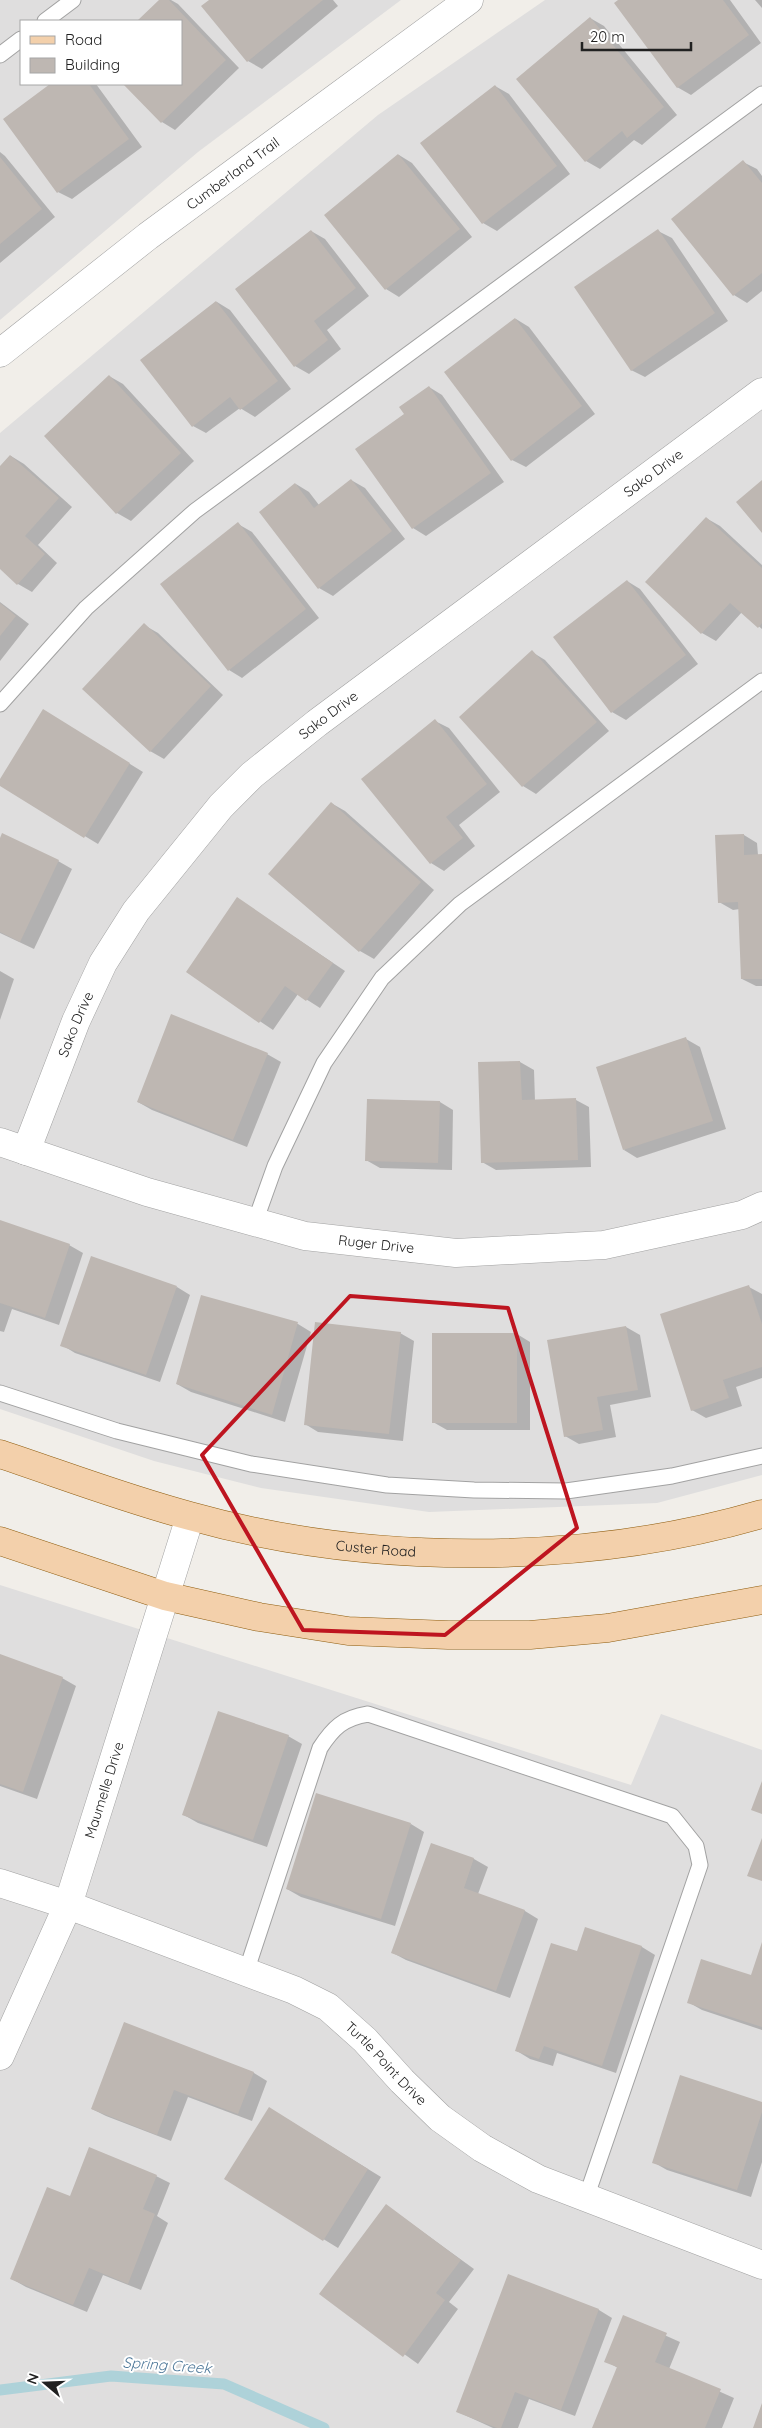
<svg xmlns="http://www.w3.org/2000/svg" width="762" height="2428" viewBox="0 0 762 2428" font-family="Quicksand,sans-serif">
	<rect width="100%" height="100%" fill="#f1eee9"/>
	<!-- residential -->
	<path fill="#dfdede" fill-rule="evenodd" d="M0,0h401l-203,152 -198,168zM21,21h160v63h-160z
		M545,0h217v1475l-105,28 -228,9 -168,-24 -107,-27 -154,-52v-976l378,-318z
		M0,1585l631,200 30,-71 101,36v678h-762z"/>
	<!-- shadow -->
	<path fill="#0003" d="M161,0h10l7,4 61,64 -64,62 -13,-8 -37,-38h56v-63h-42z
		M211,0h122l5,6 -76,63 -14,-8 -45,-54z
		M620,0h110l31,43 -70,52 -14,-8z
		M755,0h7v8z
		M590,18l14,8 73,89 -35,30 -8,-5 -34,29 -14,-8 -68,-82z
		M52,84h44l46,63 -70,52 -14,-7 -53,-73z
		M495,86l14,8 61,80 -73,57 -14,-8 -61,-80z
		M0,152l5,4 50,61 -55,46z
		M399,155l13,8 60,74 -73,60 -13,-8z
		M743,162l14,7 5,7v115l-15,12 -13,-8 -62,-76z
		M311,231l14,8 44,57 -42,34 14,19 -32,25 -14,-8z
		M658,231l14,7 56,83 -83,56 -14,-7z
		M217,302l13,8 61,79 -36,28 -15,-9 -34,25 -13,-7z
		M516,319l13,8 66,87 -69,53 -14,-7z
		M109,376l14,8 71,77 -63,60 -14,-8z
		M429,387l13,8 62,87 -78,54 -13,-8 -7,-114z
		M11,456l13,8 48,43 -34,38 19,18 -25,29 -14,-8 -18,-16v-100z
		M351,480l14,8 40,51 -72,57 -14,-8 -23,-104 13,8 10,13z
		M706,518l14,8 42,39v64l-20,-17 -26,29 -14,-8 -55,-51z
		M238,524l14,8 67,86 -77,60 -13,-8z
		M627,581l13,8 58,75 -72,56 -14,-8z
		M0,602l29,22 -29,37z
		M144,625l14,8 65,62 -59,64 -14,-8z
		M532,652l13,8 64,71 -73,63 -13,-8z
		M57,719l86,53 -45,72 -98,-59v-3z
		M435,721l14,7 51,64 -41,33 16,21 -31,25 -13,-8z
		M331,803l14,8 89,79 -60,69 -14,-8 -90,-77z
		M744,835l13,8 1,12h4v131h-6l-14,-7 -2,-70 -7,1 -14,-8z
		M0,841l58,20 14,8 -38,80 -34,-16z
		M238,899l107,72 -25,37 -22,-14 -25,36 -86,-58z
		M0,971l14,8 -14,41z
		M686,1039l14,8 26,82 -89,29 -13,-8z
		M267,1054l14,8 -34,85 -95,-37 -14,-8z
		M520,1062l14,8 1,31 41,-1 13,7 2,60 -95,3 -14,-8 -3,-99z
		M440,1102l13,8 -1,60 -72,-2 -14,-8z
		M0,1222l69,23 14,8 -24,72 -47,-16 -8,23 -4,-1z
		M177,1287l13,8 -30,87 -85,-29 -13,-8z
		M749,1287l13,7v84l-26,9 6,19 -36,12 -14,-8z
		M202,1297l96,27 13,8 -26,90 -94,-30 -14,-8z
		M626,1327l14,8 11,62 -41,8 6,32 -37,7 -14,-8z
		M400,1333l14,8 -11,100 -85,-9 -13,-8z
		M517,1334l13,8v88h-83l-14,-8z
		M0,1656l62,22 14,8 -39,113 -37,-13z
		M288,1736l14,8 -35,103 -69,-24 -14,-8z
		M411,1824l13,8 -29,94 -94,-29 -14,-8z
		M432,1844l42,15 14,8 -10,27 47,17 13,8 -28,79 -104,-38 -13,-7z
		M586,1929l56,18 13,8 -39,118 -59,-20 -4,13 -23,-7 -13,-8 61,-98z
		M762,1945v85l-60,-20 -14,-8 64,-26z
		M125,2024l129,49 13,8 -15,40 -64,-24 -17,44 -65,-25 -14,-7z
		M762,2103v59l-11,35 -84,-27 -14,-8z
		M282,2116l99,61 -43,71 -113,-69z
		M156,2176l14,7 -13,33 11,7 -27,67 -38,-15 -16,37 -61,-25 -14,-8 59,-82z
		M387,2206l87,63 -25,33 9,7 -40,55 -97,-70z
		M509,2276l90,34 13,8 -37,98 -46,-17 -11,29h-25l-35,-16z
		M624,2317l56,25 -11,27 65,29 -12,30h-129l25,-60 -12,-7z"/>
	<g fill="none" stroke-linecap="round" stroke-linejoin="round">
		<!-- stream -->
		<path stroke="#aed2d9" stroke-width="11" d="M0,2390l111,-14 113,8 100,44"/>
	</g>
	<!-- building -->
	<path fill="#beb7b2" d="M159,0h10l57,60 -65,63 -38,-39h58v-63h-44z
		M209,0h114l-76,62 -46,-56z
		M618,0h105l26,35 -72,53 -63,-85z
		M590,17l74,90 -37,31 -5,-7 -37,31 -69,-83z
		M50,84h39l40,55 -72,54 -54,-74z
		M495,85l62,81 -75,58 -62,-81z
		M398,154l62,75 -75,61 -61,-75z
		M0,157l42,52 -42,35z
		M743,160l19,23v90l-29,23 -62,-77z
		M658,229l57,84 -84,58 -57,-84z
		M311,230l45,58 -42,33 14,19 -34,27 -59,-78z
		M216,301l62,80 -38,29 -10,-13 -38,30 -52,-67z
		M515,318l67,88 -71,55 -67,-89z
		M109,375l72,78 -65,61 -72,-78z
		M429,386l62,87 -79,56 -57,-80 49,-35 -5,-7z
		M10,455l49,43 -34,38 20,18 -28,31 -17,-16v-103z
		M351,479l41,52 -74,58 -59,-77 36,-29 19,25z
		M762,480v53l-26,-31z
		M706,517l56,51v55l-4,5 -28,-25 -29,31 -56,-52z
		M238,522l68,87 -78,62 -68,-87z
		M627,580l59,75 -75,58 -58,-76z
		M0,603l16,13 -16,20z
		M144,623l67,63 -61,66 -68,-63z
		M532,650l65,72 -75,65 -63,-70z
		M43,709l87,54 -46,75 -84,-52v-7z
		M435,719l52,65 -41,33 17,21 -33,26 -69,-85z
		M331,802l90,80 -62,70 -91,-78z
		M2,833l57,27 -39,82 -20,-10v-94z
		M744,834v21l18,-1v125h-21l-3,-77 -20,1 -3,-68z
		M237,897l96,66 -27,38 -21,-15 -26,37 -73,-51z
		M171,1014l97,39 -35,87 -96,-38z
		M686,1037l27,84 -90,29 -27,-83z
		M520,1061l2,39 54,-2 2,62 -97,3 -3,-101z
		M367,1099l73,2 -2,62 -73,-2z
		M0,1220l70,24 -25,74 -45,-15z
		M91,1256l86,30 -31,89 -86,-29z
		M749,1285l13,39v43l-39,13 6,18 -38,13 -31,-97z
		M201,1295l97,27 -26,93 -96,-31z
		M315,1322l86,10 -12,102 -85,-9z
		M626,1326l12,64 -41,7 6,33 -39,7 -17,-97z
		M432,1333h85v90h-85z
		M0,1654l63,23 -40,115 -23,-8z
		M218,1711l71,24 -36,105 -71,-25z
		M762,1781v33l-11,-4z
		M316,1793l95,30 -30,96 -95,-30z
		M762,1838v43l-15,-5z
		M431,1843l43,15 -10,30 61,22 -29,81 -105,-38z
		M585,1927l57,19 -40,120 -58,-20 -5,13 -24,-8 36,-108 26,8z
		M762,1942v85l-75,-24 14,-44 50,16z
		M124,2022l130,50 -16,42 -64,-24 -17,45 -66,-26z
		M680,2075l82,27v10l-25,78 -85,-27z
		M269,2107l99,62 -45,72 -99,-62z
		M89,2147l68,28 -14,34 12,5 -27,70 -39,-16 -16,37 -63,-26 37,-92 23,9z
		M386,2204l75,56 -25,33 9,7 -42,57 -84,-63z
		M508,2274l91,35 -38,101 -46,-18 -14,36h-4l-41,-16z
		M623,2315l44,18 -12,29 66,27 -16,39h-113l25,-61 -13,-5z
		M762,2403v25h-9z"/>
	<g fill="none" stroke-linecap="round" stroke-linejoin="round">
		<!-- service casing -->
		<g stroke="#a2a2a2" stroke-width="17">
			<path id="service" d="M45,21l28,-21
				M0,55l21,-16
				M0,704l86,-96 109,-97 567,-417
				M255,1222l20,-56 49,-103 58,-85 78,-74 302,-223
				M0,1393l117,38 134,33 136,21 87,5 92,1 106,-15 90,-20
				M246,1972l74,-224c13,-20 23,-30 48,-34l304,102 24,30 4,19 -114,333"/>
		</g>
		<!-- minor casing -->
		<g stroke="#a2a2a2" stroke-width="29">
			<g id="minor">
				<path id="s1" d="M0,1142l147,50 158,44 151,17 148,-8 138,-30 20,-9"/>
				<path id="s2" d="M26,1151l50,-130 27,-58 33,-52 85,-105 31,-31 65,-52 445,-331"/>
				<path id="s3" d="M0,1883l68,22 226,85 34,17 37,33 37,41 38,37 42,30 56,31 224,86"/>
			</g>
		</g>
		<!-- tertiary casing -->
		<g stroke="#a2a2a2" stroke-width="29">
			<g id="tertiary">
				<path id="s4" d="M0,353l148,-117 321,-236"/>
				<path id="s5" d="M0,2056l68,-151 122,-388"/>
			</g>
		</g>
		<!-- primary casing -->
		<g stroke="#8f5d0f" stroke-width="29">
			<g id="primary">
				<path id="s6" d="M0,1454c63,21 126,45 190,62 178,50 394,50 572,-2"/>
				<path d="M0,1541l165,55 94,21 89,14 100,4h82l78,-7 154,-28"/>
			</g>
		</g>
		<!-- service -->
		<use href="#service" stroke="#fff" stroke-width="15"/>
		<!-- minor -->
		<use href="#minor" stroke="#fff" stroke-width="28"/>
		<!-- tertiary -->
		<use href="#tertiary" stroke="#fff" stroke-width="28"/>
		<!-- primary -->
		<use href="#primary" stroke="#f3d0ab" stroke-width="28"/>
	</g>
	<!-- marked area -->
	<path fill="none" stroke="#be1520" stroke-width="4" stroke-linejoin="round" d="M350,1296l158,12 69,220 -132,107 -142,-5 -101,-175z"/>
	<g text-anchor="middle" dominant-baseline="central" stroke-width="4" stroke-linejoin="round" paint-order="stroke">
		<!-- street labels -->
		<g font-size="14" fill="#212121" stroke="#fff">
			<text stroke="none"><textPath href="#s4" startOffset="294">Cumberland Trail</textPath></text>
			<text stroke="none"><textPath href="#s2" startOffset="946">Sako Drive</textPath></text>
			<text stroke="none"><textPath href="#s2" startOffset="541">Sako Drive</textPath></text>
			<text stroke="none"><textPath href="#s2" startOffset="136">Sako Drive</textPath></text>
			<text stroke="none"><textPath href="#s1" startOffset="391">Ruger Drive</textPath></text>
			<text stroke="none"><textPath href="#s6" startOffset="389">Custer Road</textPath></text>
			<text stroke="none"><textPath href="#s5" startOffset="286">Maumelle Drive</textPath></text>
			<text stroke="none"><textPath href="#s3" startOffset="432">Turtle Point Drive</textPath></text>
		</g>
		<!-- water labels -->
		<g font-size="15" font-style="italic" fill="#4f799a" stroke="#fff">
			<text transform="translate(167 2365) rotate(4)">Spring Creek</text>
		</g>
	</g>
	<!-- legend -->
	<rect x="20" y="20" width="162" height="65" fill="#ffffff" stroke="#a6a6a6"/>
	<rect x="30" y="36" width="25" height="8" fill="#f3d0ab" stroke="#a6a6a6"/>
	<text x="65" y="45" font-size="15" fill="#212121">Road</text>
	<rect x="30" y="58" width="25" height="15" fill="#beb7b2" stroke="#a6a6a6"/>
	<text x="65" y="70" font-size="15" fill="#212121">Building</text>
	<!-- north arrow -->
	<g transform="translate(45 2383) rotate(289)" stroke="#ffffff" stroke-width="4" paint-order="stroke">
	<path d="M0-4L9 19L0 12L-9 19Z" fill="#212121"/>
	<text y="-8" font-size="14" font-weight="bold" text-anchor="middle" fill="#212121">N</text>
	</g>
	<!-- scale -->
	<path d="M582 42v8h109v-8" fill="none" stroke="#212121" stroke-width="2.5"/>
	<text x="590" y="42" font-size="15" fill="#212121" stroke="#ffffff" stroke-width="4" paint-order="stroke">20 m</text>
</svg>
